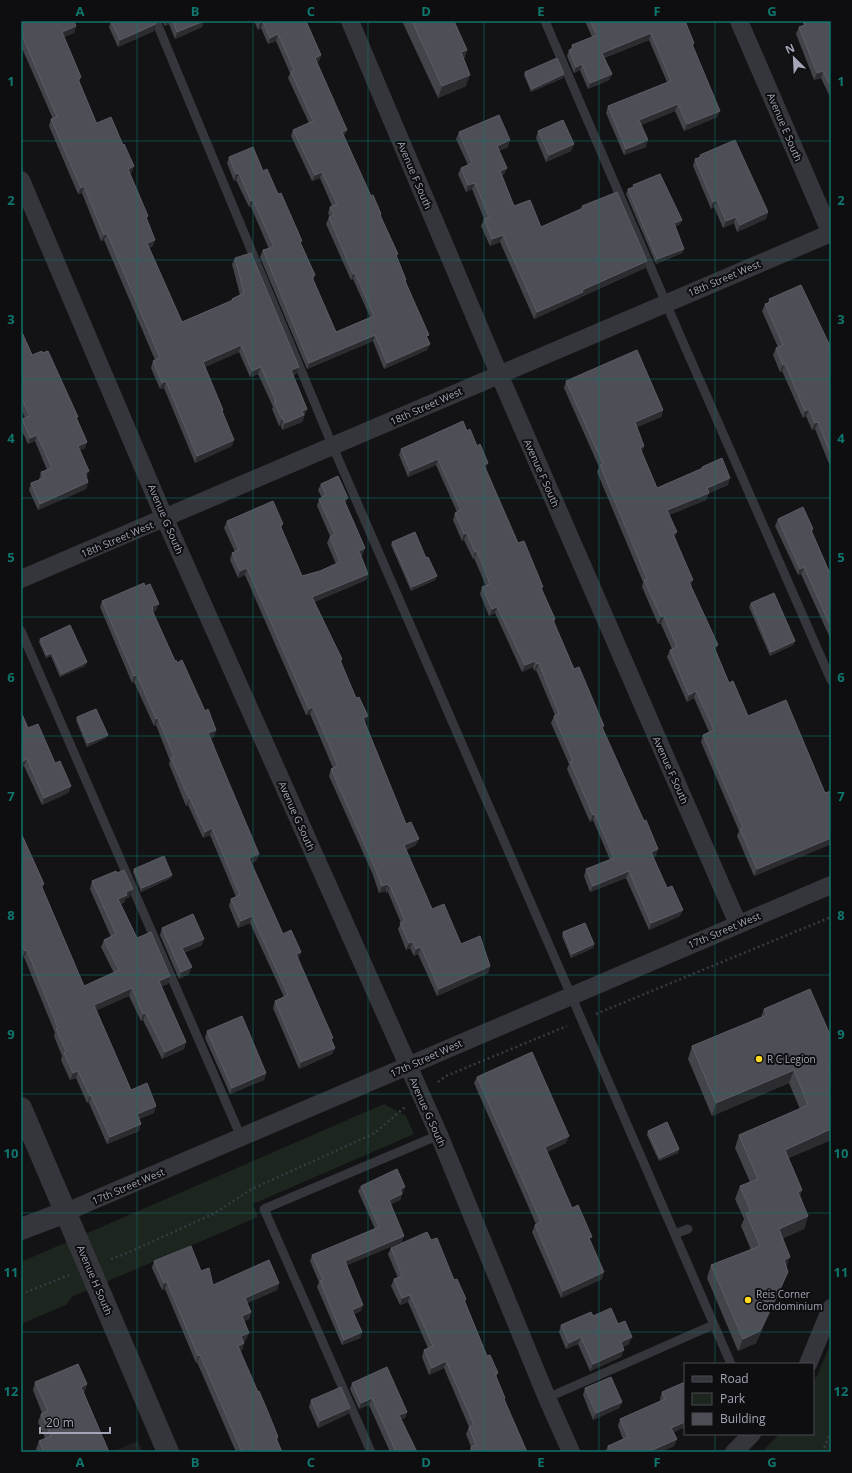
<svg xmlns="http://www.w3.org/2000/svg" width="852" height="1473" viewBox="0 0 852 1473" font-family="'Open Sans',sans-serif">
	<rect width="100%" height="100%" fill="#131315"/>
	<!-- built -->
	<path fill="#1f1f22" d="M138,1441l5,11h-32z"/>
	<!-- green -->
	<path fill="#1d251f" d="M384,1104l22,12 8,18 -161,70 5,13 -185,79 -7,9 -45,19v-62z
		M831,1343v109h-69l17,-18h34v-52l4,-6z"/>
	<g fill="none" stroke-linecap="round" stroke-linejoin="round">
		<!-- path -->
		<path stroke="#393a41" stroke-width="2.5" stroke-dasharray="2 3" stroke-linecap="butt" d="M596,1014l235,-97
			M438,1082l8,-6 121,-50
			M111,1259l14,-5 88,-40 39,-25 123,-56 30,-26
			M21,1294l48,-19
			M822,1452l9,-19"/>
		<!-- service -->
		<path stroke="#35353c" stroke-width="9" d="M156,21l177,426 398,917
			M545,21l130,303 156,356
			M21,631l220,506
			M675,1234l13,-5
			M547,1398l166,-73
			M371,1452l-107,-243 175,-74"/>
		<!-- minor -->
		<path stroke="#35353c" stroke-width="18" d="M350,21l149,353 239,550
			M739,21l92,213
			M21,180l144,339 274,616 108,263 24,54
			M21,579l810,-346
			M66,1212l765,-327
			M808,1364l23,-56
			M734,1452l18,-18"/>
		<!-- tertiary -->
		<path stroke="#35353c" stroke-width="22" d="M21,1108l147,344
			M21,1229l45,-17"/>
	</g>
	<!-- wall -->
	<path fill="#43444a" d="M21,21l55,5 -2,7 -10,4 17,40 -2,5 17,40 27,23 11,21 -3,7 -1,1 17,45 6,27 -4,2 33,74 49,-21 1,-2 8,-4 -8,-31 3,-6 64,109 -3,7 -3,1 14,34 -5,13 -20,8 -1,-4h-2l-7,-17 1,-2 -15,-33 -8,3 -11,-25 -34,15 18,43v3l9,33 -37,17 -31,-75 -4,1 -9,-21 2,-7 2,-1 -51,-120 -3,1 -19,-48 -4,1 -29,-68 2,-7h2l-32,-73z
		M111,21l43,10 -36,16 -9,-20z
		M162,21h46l-5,2 -1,4 -27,12 -6,-15 -4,2z
		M254,21h52l15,34 -2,6 -3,1 28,74 27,60 10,18v2l16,41 9,23v2l24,62 -3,6 -43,19 -11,-28 -66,28 -47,-112 3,-7 6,-1 -18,-42h-2l-13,-27 -2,1 -7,-18 2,-6 34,14 38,73 14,31 -2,5 23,52 34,-15 -17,-38 -2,1 -25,-56 3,-7h1l-2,-4 2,-6 2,-1 -12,-28 -8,3 -21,-45 2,-6 16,-7 -21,-45 2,-5 -14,-32 -8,3 -7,-16 -3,2z
		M402,21h52l13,29 -3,9 2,27 -28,12z
		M585,21h100l9,22 -1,3 24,71 -33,14 -9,-20 -34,14 5,22 -22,8 -18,-42 2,-7 59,-24 -18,-42 -45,18 8,16 -3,6 -21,9 -8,-19 -6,3 -7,-17 2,-6 2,-1 1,-4 20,-8z
		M802,21h29v78l-10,-21 -7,2 -18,-46 3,-7 4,-1 1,-1z
		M525,72l39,2 -1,4 -32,14 -7,-17z
		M538,131l36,13 -3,7 -25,11 -10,-24z
		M459,132l49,15 -9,4 8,17 -3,6 -2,1 12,31 27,21 40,-18 1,-3 65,55 -2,7 -64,29 -1,1 -46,21 -34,-77 -10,4 -9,-20 3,-7 -12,-30 -6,3 -8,-18 3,-6 7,-3 -12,-26z
		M700,155l68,57 -2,7 -29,13 -3,-9 -11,5 -9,-21 -3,2 -18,-43 2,-7 4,-1z
		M633,185l49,35 -2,4 -5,3 9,22 -2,4 -26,11 -30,-70 2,-5 5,-2z
		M769,299l62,49v118h-1l-15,-37 -3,1 -6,-14 -3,2 -21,-47 -2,1 -7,-17 3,-7 2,-1 -16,-36 3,-7 3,-1z
		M21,330l11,25 45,64 10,23 -2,6 -5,2 8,32 -2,7 -48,21 -9,-20 2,-7 8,-3 2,-8 6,-2 -12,-29 -7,3 -7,-15v-7l1,-3 3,-1 -4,-10z
		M566,381l97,29 -2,7 -24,10 5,25 15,36 44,-19 1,-2 26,18 -19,8 -3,7 -37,15 6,22 16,49 25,65 13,32 19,33 77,77 6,-2v53l-77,32 -17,-40 2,-5 -38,-89 2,-7 6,-3 -15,-34 -7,4 -20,-45 3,-7 2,-1 -11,-25h-3l-16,-37 1,-5 -46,-110 2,-5 -35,-79z
		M401,449l85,21 32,73 24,46 13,30 -1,4 20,46 29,61 53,126 -3,1 27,59 -31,14 -23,-52 -36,14 -6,-16 2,-7 24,-9 -17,-40 -3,2 -23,-53 2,-5 -18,-41 3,-7 1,-1 -19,-45 -2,1 -1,-4 -11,5 -27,-59 -6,3 -9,-22 2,-7 4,-1 -12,-28 -1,1 -9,-19 -2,1 -9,-21 2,-7 2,-1 -21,-47 -28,12 -9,-22z
		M321,484l25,20 19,44 -3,7 -1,1 7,18 -2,6 -52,22 28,57 -1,3 24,61 41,101 10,21 -10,5 26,59 29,35 29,22 -2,7 -51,23 -19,-42 -4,2 -4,-8 -4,2 -8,-21 3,-6 -13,-31 -2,1v-2l-7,2 -6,-18 -44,-99 2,-7 2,-1 -23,-54 -4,1 -61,-140 -7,3 -8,-18 2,-7 3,-1 -11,-24 3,-7 56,3 -2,4 21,48 18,-5 16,-7 -9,-21 3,-7 -13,-30 2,-7 3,-1 -4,-8z
		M778,519l35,10 -1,3 19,44v64l-30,-66 -3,1 -23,-49z
		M392,542l34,16 11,18 -2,4 -24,11 -20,-46z
		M102,601l54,10 -3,1 22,49 41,69 -2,7 -3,1 46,122 -6,3 32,71 18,18 -3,7 37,89 -3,6 -33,15 -26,-61 2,-7 9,-4 -34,-74 -12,5 -9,-22 2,-7 5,-2 -26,-62 -7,3 -15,-33 -2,1 -17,-42 1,-3 -14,-36 -2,1 -20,-44 -2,1 -32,-76z
		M751,603l44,38 -2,4 -23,11 -21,-49z
		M40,639l45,27 -25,11 -9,-21 -5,2 -7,-16z
		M21,712l7,16 27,35 16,23 -3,7 -26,12 -18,-39 -3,1z
		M77,717l31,18 -2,3 -19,9 -11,-27z
		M21,833l23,51 -2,4 42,98 30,-13 -13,-26 3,-7 7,-3 -21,-48 2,-8 38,16 -4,1 -2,4 -3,2 16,34 33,38 -2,8 -7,2 25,56 -2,7 -22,10 -19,-39 -2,1 -12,-25 -33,14 35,80 23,23 -15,6v12l-32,13 -18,-41h-2l-11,-25 -6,2 -9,-20 1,-4 -8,-20 1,-3 -31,-76 -2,1 -1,-2z
		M134,869l37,9 -30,14 -8,-20z
		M162,928l40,17 -18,8 5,21 -10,5 -19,-44z
		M563,932l31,12 -1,4 -22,10 -9,-22z
		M764,1009l67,28v103l-43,18 14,32 -2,6 8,20 -4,13 -21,9 3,30 -3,16 -27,59 -18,8 -31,-73 4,-13 40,-15 -10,-24 3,-7 -9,-20 5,-13 10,-4 -15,-34 4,-13 61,-26 -11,-26 -77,33 -24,-57 4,-13 69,-29z
		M207,1031l59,42 -2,7 -34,14 -25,-56z
		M477,1077l89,66 -19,9 25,56 19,34 11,37 -41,19 -29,-66 3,-7 1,-1 -62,-141z
		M648,1131l31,18 -1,4 -19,8 -12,-26z
		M361,1186l42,7h-1v1l-2,6 -9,4 11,38 -55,23 14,46 -7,3 8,18 -2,6 -18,7 -25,-58 2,-5 -9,-21 2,-6 63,-26 -17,-38z
		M431,1240l35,59 -1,2 22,55 11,17 -2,4 8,23 23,52h-58l2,-5 -5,-13 3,-7 -25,-59 -15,7 -7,-18 2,-7 4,-2 -20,-46 -8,3 -9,-19 3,-7 4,-1 -10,-24 3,-6z
		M154,1261l47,10 12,14 66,-2 -2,7 -30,13 4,9 -2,7 -5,2 2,19 -3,1 1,2 -2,7 -2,1 18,41 20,45 -1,4 5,11h-46l-39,-90 -1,1 -31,-74 -3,1 -10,-22z
		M593,1316l25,8 11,20 -6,3 -2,10 -31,14 -12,-27 -12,5 -7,-17 2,-7z
		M35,1382l52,2 -3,9 25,59h-72l-1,-3 3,-8 6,-3 -7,-16 3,-8 1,-1 -9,-23z
		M685,1382l-11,51 3,6 -3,7 -13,6h-56l3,-6 15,-7 -5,-13 2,-7 41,-18 -1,-2 2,-7z
		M352,1383l55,29 -2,6 -4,1 16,33h-27l-21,-47 -10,4 -9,-20z
		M585,1388l37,14 -3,6 -26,12 -10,-25z
		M311,1400l39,8 -2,6 -30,14 -9,-21z"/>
	<!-- shaded-wall -->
	<path fill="#2c2c30" d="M166,21h4l-1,3 -4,2z
		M202,21h6l-5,2 -1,4 -27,12 2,-7z
		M263,22l-2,6 -3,2 2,-7z
		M156,24l-2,7 -36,16 2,-7z
		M76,26l-2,7 -14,6 2,-7z
		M651,33l-2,7 -49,19 2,-6z
		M278,34l-2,7 -8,3 2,-6z
		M467,50l-4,11 -2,-9z
		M321,55l-2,6 -7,3 3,-6z
		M582,64l-2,6 -6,3 2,-6z
		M823,71l-2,7 -7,2 3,-7z
		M564,74l-1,4 -32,14 1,-3z
		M612,74l-3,6 -21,9 2,-6z
		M470,75l-4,11 -28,12 4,-12z
		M678,104l-3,7 -38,16 2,-7z
		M720,111l-3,6 -33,14 3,-7z
		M347,130l-3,6 -2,-4z
		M510,140l-2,7 -13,6 2,-7z
		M648,140l-2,7 -22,8 2,-6z
		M574,144l-3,7 -25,11 3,-7z
		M134,166l-3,7 -6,2 3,-6z
		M507,168l-3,6 -7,3 3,-6z
		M322,172l-2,6 -8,3 3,-6z
		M239,173l-3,7 -2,1 2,-7z
		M475,183l-3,6 -6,3 2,-7z
		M84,186l-2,7 -4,1 3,-6z
		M253,200l-2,7h-2l2,-6z
		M717,200l-3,7 -3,2 2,-7z
		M768,212l-2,7 -29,13 3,-7z
		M736,217l-2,6 -11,5 3,-7z
		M682,220l-2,4 -8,4 2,-5z
		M107,233l-3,7 -3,1 3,-6z
		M503,235l-3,7 -10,4 2,-7z
		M155,240l-2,6 -9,4 3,-7z
		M684,249l-2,4 -26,11 1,-5z
		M647,261l-2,7 -64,29 -1,1 -46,21 3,-7 45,-22z
		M355,273l-2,6 -2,1 2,-6z
		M375,335l-2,6 -66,28 2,-6z
		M430,344l-3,6 -43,19 3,-6z
		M241,345l-2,7 -38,17 2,-7z
		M785,364l-3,7 -2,1 3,-7z
		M261,367l-3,7 -8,3 2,-6z
		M299,367l-3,7 -8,3 3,-7z
		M166,381l-2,7 -4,1 2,-6z
		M307,409l-5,13 -20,8 3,-7 17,-12z
		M809,409l-3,7 -3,2 2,-7z
		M663,410l-2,7 -29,12 3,-7z
		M282,419h1l-2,7h-2z
		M818,422l-3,7 -3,1 3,-7z
		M37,435l-2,6 -7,3 2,-6z
		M234,440l-2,6 -37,17 2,-7z
		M87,442l-2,6 -9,4 2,-6z
		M644,446l-2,7 -2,-5z
		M438,459l-2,6 -28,12 2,-6z
		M488,463l-2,7 -2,-5z
		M89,471l-2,7 -5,2 3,-7z
		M730,478l-2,7 -22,9 3,-1 -3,7 -41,17 2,-7 40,-22z
		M88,482l-2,7 -48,21 2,-6z
		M348,498l-3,7 -1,-5z
		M677,532l-3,7 -1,-5z
		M467,533l-3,7 -2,1 2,-7z
		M365,548l-3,7 -6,3 3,-7z
		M477,551l-3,7 -1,1 2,-7z
		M804,567l-3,7 -3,1 2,-6z
		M247,568l-2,7 -7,3 2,-7z
		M368,574l-2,6 -56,24 2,-7z
		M437,576l-2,4 -24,11 1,-4z
		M693,580l-2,7 -2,-5z
		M159,604l-3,7 -4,1v-6z
		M497,607l-2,6 -6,3 3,-7z
		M664,616l-3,8h-3l3,-7z
		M795,641l-2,4 -23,11 1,-4z
		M718,645l-3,7 -1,-5z
		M52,653l-1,3 -5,2 1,-3z
		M535,661l-2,6 -11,5 3,-7z
		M87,662l-2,4 -25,11 2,-3z
		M539,663l-3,7 -2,1 3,-7z
		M137,675l-3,7 -2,1 2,-7z
		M696,691l-2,7 -7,4 2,-7z
		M313,707l-3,7 -4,1 3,-6z
		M368,716l-3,7 -5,2 3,-7z
		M158,718l-2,7 -2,1 2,-7z
		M216,730l-2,7 -8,3 2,-7z
		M108,735l-2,3 -19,9 1,-4z
		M27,759l-3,7 -3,1v-2l2,-4z
		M71,786l-3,7 -26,12 2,-7z
		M190,798l-2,7 -2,1 3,-7z
		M595,814l-2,6 -3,2 3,-7z
		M212,828l-2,7 -7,3 2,-6z
		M831,838v6l-77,32 3,-7z
		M419,839l-3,6 -14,7 2,-7z
		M658,849l-2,7 -8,3 3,-7z
		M259,854l-2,6 -10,5 2,-7z
		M629,871l-3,7 -36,14 3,-6z
		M172,875l-1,3 -30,14 1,-4z
		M388,884l-2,7 -7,2 3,-7z
		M389,886h1l-2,6 -2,1z
		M133,889l-3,8 -4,1 -2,4 -9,4 3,-7 8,-7z
		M683,910l-3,6 -31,14 2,-7z
		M252,916l-2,7 -12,5 3,-7z
		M204,939l-2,6 -22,10 2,-7z
		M413,942l-3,6 -4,2 3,-7z
		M594,944l-1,4 -22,10 1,-4z
		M421,947l-3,7 -4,2 2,-7z
		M27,950l-3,7 -2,1 3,-7z
		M301,952l-3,7 -5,2 3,-7z
		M490,966l-2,7 -51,23 2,-7z
		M192,967l-3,7 -10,5 2,-7z
		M170,976l-2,8 -12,5 3,-8z
		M132,988l-3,8 -38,17 3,-8z
		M146,1013l-3,7 -2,1 2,-7z
		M186,1042l-2,7 -22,10 3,-7z
		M335,1048l-3,6 -33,15 2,-7z
		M794,1070l-5,13 -77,33 4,-13z
		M78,1071l-2,7 -6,2 3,-7z
		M266,1073l-2,7 -34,14 2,-6z
		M91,1095l-2,8h-2l3,-7z
		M156,1106l-2,7 -20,8 3,-7z
		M141,1124l-2,7 -32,13 3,-7z
		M831,1129v11l-51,22 5,-12z
		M569,1136l-3,7 -24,11 3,-7z
		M679,1149l-1,4 -19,8 1,-3z
		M405,1187l-2,6 -5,2 2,-6z
		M802,1190l-4,13v-11z
		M402,1194l-2,6 -13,6 2,-6z
		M808,1216l-4,13 -30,12 5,-12z
		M404,1236l-2,6 -59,25 2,-6z
		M790,1257l-5,13 -1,-10z
		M604,1272l-2,7 -41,19 2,-7z
		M788,1272l-5,12 -27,59 -18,8 5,-12z
		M167,1282l-2,7 -3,1 2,-7z
		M279,1283l-2,7 -34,15 2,-7z
		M410,1295l-2,7 -8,3 2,-7z
		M363,1305l-2,6 -11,5 2,-6z
		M251,1312l-2,7 -10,4 3,-7z
		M362,1332l-2,6 -18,7 2,-5z
		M249,1333l-3,7 -7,2 2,-6z
		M581,1337l-3,7 -12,5 3,-6z
		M632,1337l-3,7 -11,5 3,-7z
		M244,1343l-2,7 -7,3 3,-7z
		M624,1350l-3,7 -31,14 3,-7z
		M200,1355l-3,7 -1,1 2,-7z
		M446,1361l-2,7 -15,7 3,-7z
		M87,1384l-3,9 -3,-6z
		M372,1398l-3,7 -10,4 2,-6z
		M622,1402l-3,6 -26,12 3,-7z
		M350,1408l-2,6 -30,14 2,-7z
		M407,1412l-2,6 -8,3 2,-6z
		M685,1422v5l-16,8 2,-7z
		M677,1439l-3,7 -13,6h-13z"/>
	<!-- building -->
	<path fill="#4e4f56" stroke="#5b5c65" d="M21,21h53l2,5 -14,6 19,45 -3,2 18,43 1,1 14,-6 12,28 1,-1 10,22 -6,3 20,47 -2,1 9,23 -8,3 35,79 51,-22 -1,-1 12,-6 -9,-35 16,-5 48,114 -8,3 16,39 -5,2 2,4 -19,8 -2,-4h-1l-8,-17h2l-15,-35 -9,4 -11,-26 -38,17 20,48 -1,1 12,29 -37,16 -31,-75 -4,2 -9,-22 7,-3 -53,-125 -3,2 -20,-49 -3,2 -30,-69 6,-2 -36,-84z
		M111,21h44l1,3 -36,16z
		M173,21h31l-27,11z
		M259,21h47l15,34 -6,3 32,72 -5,2 29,64 2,-1 8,19 -1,1 18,39 -2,1 10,25 -1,1 24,54 -3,1 4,8 -43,19 -12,-28 -66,28 -46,-113 11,-3 -21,-47 -2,1 -12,-28 -3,1 -7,-17 24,-10 10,24 4,-2 11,25 3,-1 21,48 -2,1 15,33 -3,2 24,55 38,-16 -19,-43 -2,1 -24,-57 5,-2 -4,-8 7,-3 -15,-32 -7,3 -22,-45 20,-9 -22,-49 3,-2 -16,-36 -8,4 -7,-16 -3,1z
		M412,21h42l13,29 -6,2 9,23 -28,11z
		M590,21h95l9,22 -2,1 28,67 -33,13 -9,-20 -39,16 9,20 -22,9 -18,-43 63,-25 -20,-48 -49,20 10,21 -22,9 -8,-19 -6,3 -7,-17 4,-2 -1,-3 25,-10z
		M807,21h24v66l-8,-16 -6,2 -18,-46 6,-2 -1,-2z
		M557,58l7,16 -32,15 -7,-17z
		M499,115l11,25 -13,6 10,22 -7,3 14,35 16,-6 11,27 42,-19 -1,-2 35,-14 30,69 -65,29 1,2 -46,20 -34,-77 -11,4 -8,-20 5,-2 -14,-34 -7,2 -7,-17 11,-5 -13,-31z
		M563,120l11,24 -25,11 -11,-24z
		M735,140l33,72 -28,13 -4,-8 -10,4 -9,-21 -4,2 -18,-43 6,-2 -1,-2z
		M660,174l22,46 -8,3 10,26 -27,10 -29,-70 6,-2 -1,-2z
		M801,285l30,63v107l-13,-33 -3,1 -6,-14 -4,2 -20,-47 -2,1 -7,-17 7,-3 -18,-41 6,-2 -2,-3z
		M21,330l11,25 10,-4v2l6,-2 30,66h-2l11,25 -9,4 11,25 -4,2 3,9 -48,22 -9,-21 13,-5 -3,-6 11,-4 -15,-33 -7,3 -8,-19 8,-3 -9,-19z
		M637,350l26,60 -28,12 9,24 -4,2 17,40 46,-20 -1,-1 20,-9 8,20 -23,10 2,5 -42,17 10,22 -4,2 20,46 -4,2 29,63 -4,2 15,36 4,-2 15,35 38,-16 39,93 6,-2v47l-74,31 -17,-40 3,-1 -40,-93 11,-5 -18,-39 -7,4 -19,-45 7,-3 -13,-31 -3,1 -17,-37 3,-1 -47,-114 3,-1 -37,-83z
		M463,421l4,10 3,-2 7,17 3,-2 8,19 -4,2 34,78 6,-2 19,46 -2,1 14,31 -2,1 21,49 5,-2 25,59 -2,1 42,94 2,-1 12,29 -7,3 16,36 5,-2 11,24 -32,13 -22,-52 -36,15 -7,-17 28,-11 -19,-44 -2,1 -23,-53 3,-1 -19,-45 5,-2 -20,-51 -2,1 -2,-3 -10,4 -28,-58 -5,2 -10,-22 8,-3 -13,-33 -2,1 -8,-19 -3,1 -9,-21 6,-3 -23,-51 -28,12 -9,-22z
		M338,476l10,22 -4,2 21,48 -6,3 9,23 -56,23 30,62 -2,1 16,38 3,-1 9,19 -5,2 43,106 5,-2 8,17 -15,6 28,64 12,-5 17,40 19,-8 10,30 -51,23 -18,-42 -5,2 -3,-7 -4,1 -9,-20 5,-2 -15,-35h-1l-1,-2 -6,2 -7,-18 -44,-99 7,-3 -25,-59 -4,2 -62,-141 -7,3 -8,-18 7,-3 -12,-29 46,-20 10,23 -3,1 22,51 18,-5 20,-9 -10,-25 5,-3 -16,-35 7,-4 -5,-11z
		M803,507l10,22 -2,1 20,46v51l-27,-60 -4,2 -22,-50z
		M415,532l11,26 2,-1 9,19 -25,11 -20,-45z
		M144,583l1,3 5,-2 9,20 -7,2 1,3 -1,1 23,51 1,-1 1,3 5,-3 23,51 3,-2 8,21 -8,3 51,121 -10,4 34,76 8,-4 10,22 -5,2 37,84 -2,1 4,9 -34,14 -26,-61 13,-6 -36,-79 -11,5 -10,-22 9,-4 -28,-67 -7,4 -15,-34 -1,1 -18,-41 3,-1 -16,-39 -2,1 -19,-44 -3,1 -32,-75z
		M774,593l21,48 -24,11 -20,-49z
		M70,625l17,37 -25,12 -10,-21 -5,2 -7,-16z
		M96,709l12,26 -20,8 -11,-26z
		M21,712l7,16 10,-4 17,39 5,-2 11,25 -27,12 -17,-39 -4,2 -2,-4z
		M21,833l23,51 -3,1 43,101 35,-16 -15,-30 12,-6 -24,-53 24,-10 1,2 7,-3 9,19 -7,3 1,3 -9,4 19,39 14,-6 19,44 -11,5 27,61 -21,10 -19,-39 -3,1 -11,-26 -38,17 37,85 16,-7 9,23 -19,8 4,10 -31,13 -19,-42 -1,1 -12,-25 -5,2 -9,-20 2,-2 -10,-22 2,-1 -31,-78 -2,1 -4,-9z
		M164,856l8,19 -30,13 -8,-19z
		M193,914l11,25 -22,9 10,19 -11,5 -19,-44z
		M585,923l9,21 -22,10 -9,-22z
		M810,989l21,48v29h-2l2,4v59l-46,21 17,40 -4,2 10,24 -29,13 11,28 -6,3 4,12 -28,59 -17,8 -32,-74 49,-19 -14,-33 5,-1 -11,-26 18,-7 -19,-44 69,-30 -14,-35 -78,33 -24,-57 75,-31 -3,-6z
		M242,1016l24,57 -34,15 -25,-57z
		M532,1052l37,84 -24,11 27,61 6,-3 14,32 -3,1 15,34 -41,19 -28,-66 6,-3 -64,-145z
		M667,1122l12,27 -19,9 -12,-27z
		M397,1169l8,18 -5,2 2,5 -13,6 15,36 -59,25 18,44 -11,5 10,22 -18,8 -24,-59 3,-1 -11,-25 67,-28 -18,-41z
		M427,1232l4,8 6,-2 17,42 3,-1 9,20 -2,1 23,56 3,-1 8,18 -3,1 10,24 -1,1 23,53h-54l-2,-5 5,-2 -7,-18 5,-2 -28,-64 -14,7 -8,-18 9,-4 -23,-51 -8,3 -8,-19 8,-3 -11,-28z
		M191,1246l10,25 8,-3 4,17 56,-25 10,23 -34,15 6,14 -9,4 7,17 -8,3 3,7 -6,3 20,46 1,-1 9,21 10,25 -2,1 6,14h-40l-42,-97 -2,1 -31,-74 -3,1 -10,-22z
		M611,1308l7,16 7,-3 7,16 -11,5 3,8 -31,14 -12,-27 -12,6 -8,-18 30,-13 2,4z
		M78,1364l9,20 -6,3 28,65h-65l-5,-11 12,-5 -10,-22 7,-3 -13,-29z
		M387,1367l20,45 -8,3 18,37h-21l-24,-54 -11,5 -9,-20z
		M611,1377l11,25 -26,11 -11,-25z
		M685,1382v40l-14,6 6,11 -29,13h-38l-2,-6 20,-9 -8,-18 45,-20 -3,-7z
		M341,1387l9,21 -30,13 -9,-21z"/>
	<!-- grid -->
	<path fill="none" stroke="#0f766e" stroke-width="1" stroke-opacity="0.55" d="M137,21v1431M253,21v1431M368,21v1431M484,21v1431M599,21v1431M715,21v1343M21,141h810M21,260h810M21,379h810M21,498h810M21,617h810M21,736h810M21,856h810M21,975h810M21,1094h810M21,1213h810M21,1332h810M715,1434v18"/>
	<!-- markers -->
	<g fill="#ffda20" stroke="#0e0e10" stroke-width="1.5">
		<circle cx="759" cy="1059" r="4"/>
		<circle cx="748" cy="1300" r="4"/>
	</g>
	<g text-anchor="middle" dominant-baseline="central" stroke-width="4" stroke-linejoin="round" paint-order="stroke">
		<!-- street labels -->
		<g font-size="10" fill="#a3a6b6" stroke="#0e0e10">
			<text transform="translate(785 127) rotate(67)">Avenue E South</text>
			<text transform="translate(415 175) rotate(67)">Avenue F South</text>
			<text transform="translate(724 278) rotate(-23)">18th Street West</text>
			<text transform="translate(426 406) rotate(-24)">18th Street West</text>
			<text transform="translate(542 473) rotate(66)">Avenue F South</text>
			<text transform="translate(166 519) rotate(67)">Avenue G South</text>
			<text transform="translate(117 539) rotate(-23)">18th Street West</text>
			<text transform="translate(671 770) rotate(66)">Avenue F South</text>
			<text transform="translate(297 816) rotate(66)">Avenue G South</text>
			<text transform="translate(724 930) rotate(-23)">17th Street West</text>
			<text transform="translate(426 1058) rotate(-24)">17th Street West</text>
			<text transform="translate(428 1112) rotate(66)">Avenue G South</text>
			<text transform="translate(128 1186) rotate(-23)">17th Street West</text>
			<text transform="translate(95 1280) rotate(67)">Avenue H South</text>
		</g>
		<!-- poi labels -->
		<g font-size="10" fill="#a3a6b6" stroke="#0e0e10" text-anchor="start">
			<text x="767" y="1059">R C Legion</text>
			<text x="756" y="1294">Reis Corner<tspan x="756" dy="12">Condominium</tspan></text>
		</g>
	</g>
	<!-- border -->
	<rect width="852" height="1473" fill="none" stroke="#0e0e10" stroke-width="44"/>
	<!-- legend -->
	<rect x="684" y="1363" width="130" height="72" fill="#0e0e10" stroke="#4a4b52"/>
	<rect x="692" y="1376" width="20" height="6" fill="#35353c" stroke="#4a4b52"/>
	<text x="720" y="1383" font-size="12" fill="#a3a6b6">Road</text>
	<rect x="692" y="1393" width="20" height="12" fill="#1d251f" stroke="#4a4b52"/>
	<text x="720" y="1403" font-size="12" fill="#a3a6b6">Park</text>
	<rect x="692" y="1413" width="20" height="12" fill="#4e4f56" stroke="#4a4b52"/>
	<text x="720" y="1423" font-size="12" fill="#a3a6b6">Building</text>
	<!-- north arrow -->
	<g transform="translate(794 58) rotate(336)" stroke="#0e0e10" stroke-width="3" paint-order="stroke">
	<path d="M0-3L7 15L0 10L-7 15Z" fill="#a3a6b6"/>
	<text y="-6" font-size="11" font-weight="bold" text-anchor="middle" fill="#a3a6b6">N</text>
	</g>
	<!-- scale -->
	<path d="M40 1427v6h70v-6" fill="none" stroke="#a3a6b6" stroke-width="2"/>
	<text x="46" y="1427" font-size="12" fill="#a3a6b6" stroke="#0e0e10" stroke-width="3" paint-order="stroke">20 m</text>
	<rect x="22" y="22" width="808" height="1429" fill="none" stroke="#0f766e" stroke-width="1.5"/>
	<g font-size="13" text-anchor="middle" font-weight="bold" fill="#0f766e">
		<text x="80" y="16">A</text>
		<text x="195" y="16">B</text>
		<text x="311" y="16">C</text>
		<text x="426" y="16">D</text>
		<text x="541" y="16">E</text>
		<text x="657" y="16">F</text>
		<text x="772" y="16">G</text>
		<text x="11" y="86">1</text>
		<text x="841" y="86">1</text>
		<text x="11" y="205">2</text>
		<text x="841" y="205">2</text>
		<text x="11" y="324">3</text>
		<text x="841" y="324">3</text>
		<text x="11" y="443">4</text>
		<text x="841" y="443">4</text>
		<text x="11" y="562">5</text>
		<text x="841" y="562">5</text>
		<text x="11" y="682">6</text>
		<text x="841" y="682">6</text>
		<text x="11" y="801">7</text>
		<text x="841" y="801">7</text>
		<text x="11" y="920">8</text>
		<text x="841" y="920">8</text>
		<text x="11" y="1039">9</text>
		<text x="841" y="1039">9</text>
		<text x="11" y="1158">10</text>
		<text x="841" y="1158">10</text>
		<text x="11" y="1277">11</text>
		<text x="841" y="1277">11</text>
		<text x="11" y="1396">12</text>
		<text x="841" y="1396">12</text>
		<text x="80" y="1467">A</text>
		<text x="195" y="1467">B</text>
		<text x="311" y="1467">C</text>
		<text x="426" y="1467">D</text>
		<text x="541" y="1467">E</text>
		<text x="657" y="1467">F</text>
		<text x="772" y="1467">G</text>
	</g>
</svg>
